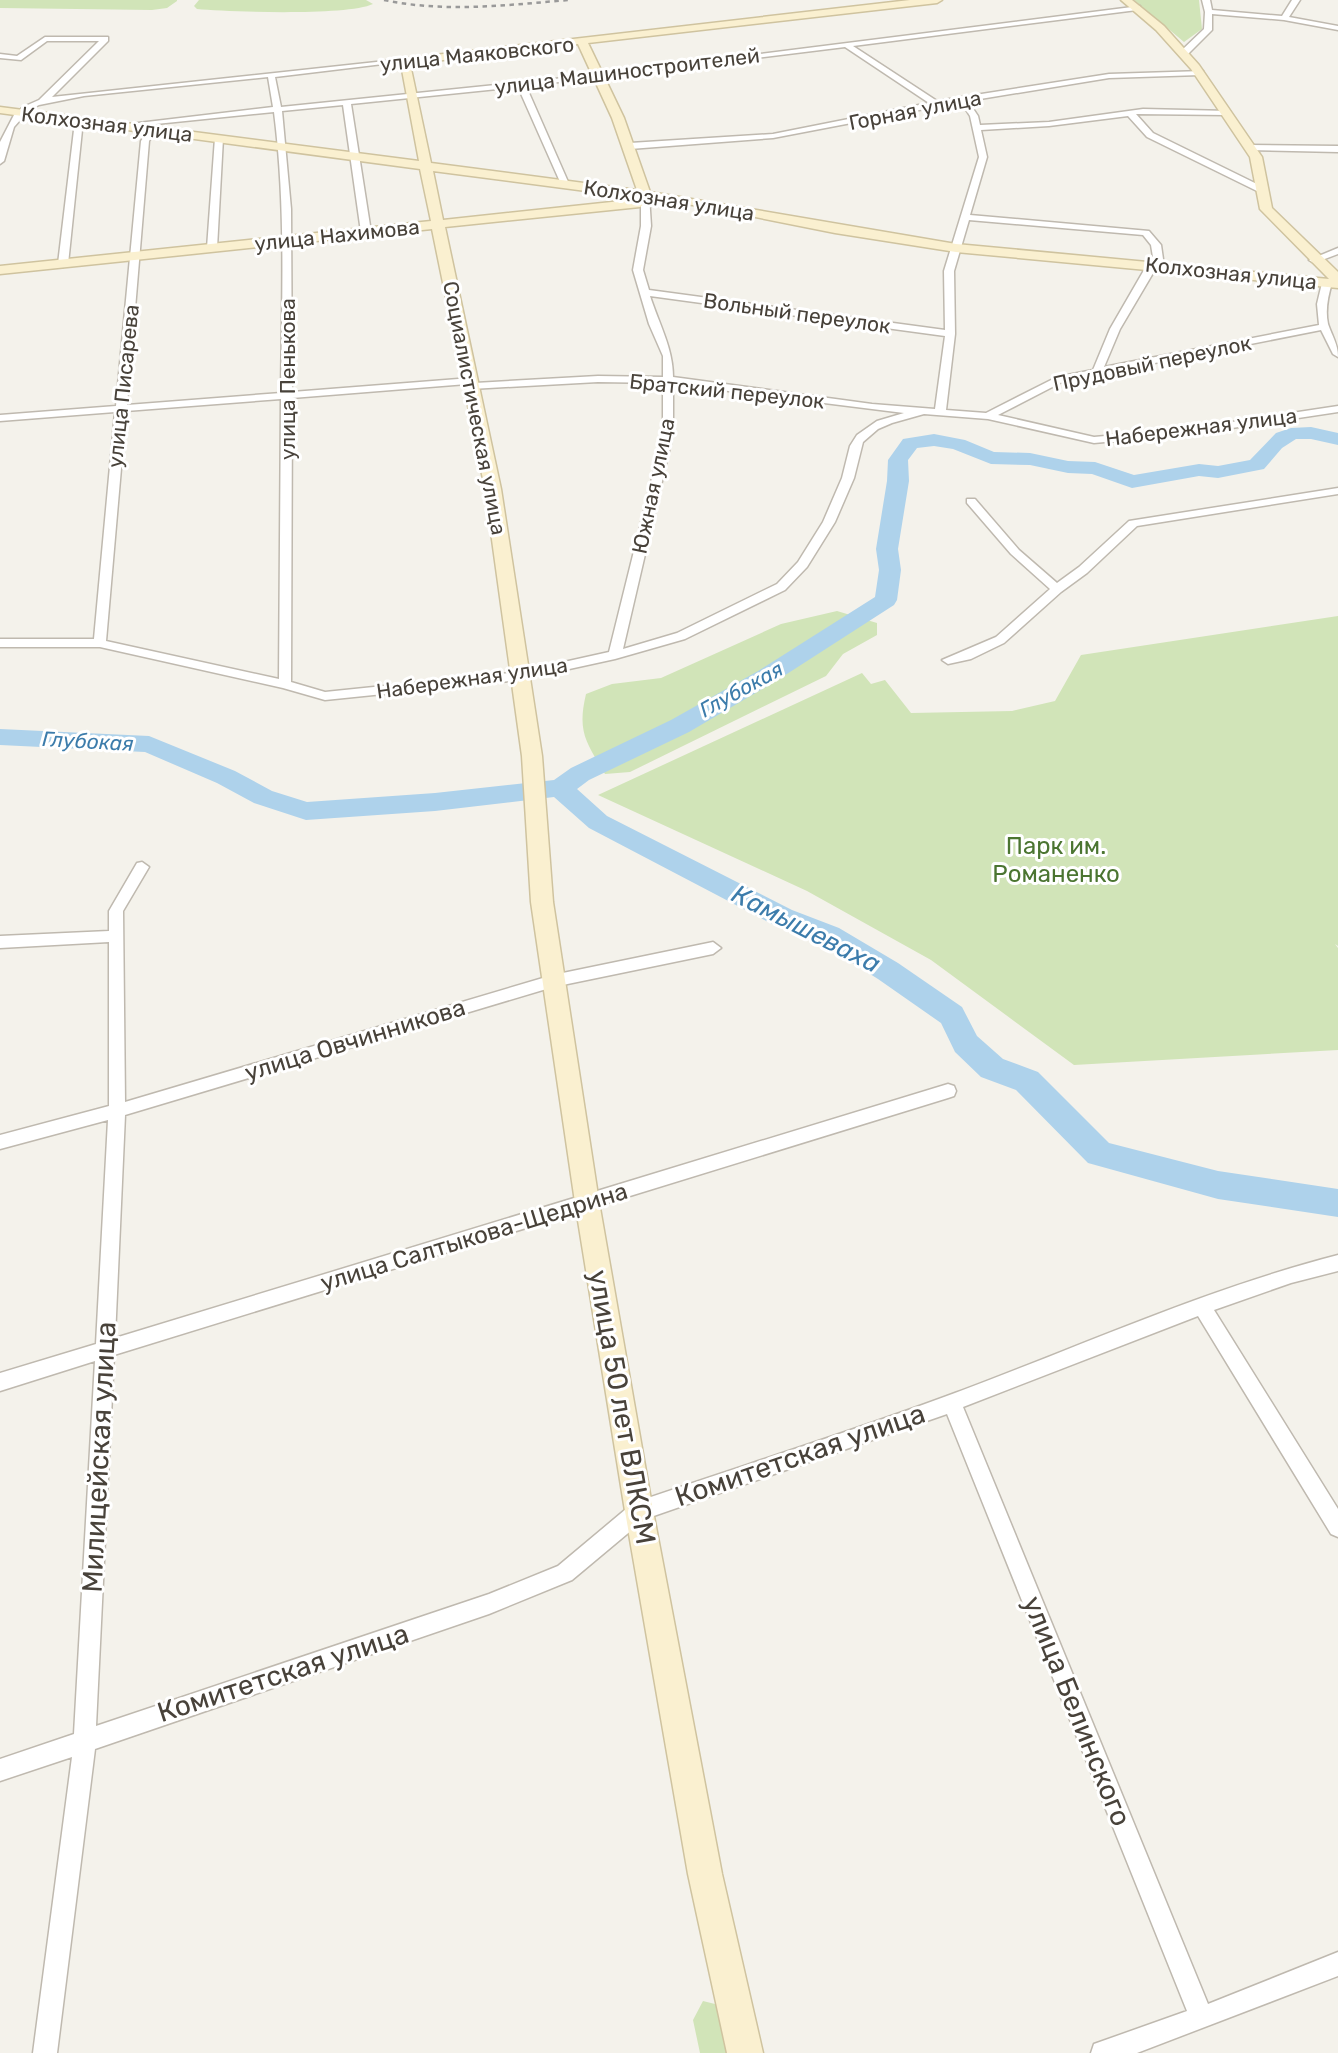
<svg xmlns="http://www.w3.org/2000/svg" width="1338" height="2053" viewBox="0 0 1338 2053" font-family="Rubik,sans-serif">
	<rect width="100%" height="100%" fill="#f4f2eb"/>
	<!-- green -->
	<path fill="#d1e4b8" d="M0,0h177v1l-10,7 -15,2 -152,-2z
		M199,0h167l7,4c-26,12 -143,8 -176,5l-3,-3z
		M1134,0h65l3,29 -18,13z
		M837,611l40,12v12l-34,19 -17,22 -196,96 -25,2c-19,-32 -28,-42 -19,-80l26,-10 49,-6 120,-54z
		M1338,616v330l-3,-2 3,4v102l-264,15 -143,-105 -124,-69 -209,-96 264,-122 9,11 14,-4 26,33 101,-2 43,-10 26,-46z
		M703,2001l20,5 10,47h-33l-7,-33z"/>
	<g fill="none" stroke-linecap="round" stroke-linejoin="round">
		<!-- river -->
		<path fill="#aed2eb" fill-rule="evenodd" d="M1311,427l27,6v12l-27,-6h-15l-14,9 -18,21 -46,9 -19,-2 -67,12 -40,-14 -24,-1 -38,-8 -39,-1 -38,-15 -19,-3 -17,2 -9,12 1,21 -11,68 3,21 -4,30 -3,5 -118,76 -87,51 -100,48 -12,9 30,27 185,94 47,18 59,35 64,44 15,29 26,23 35,13 71,71 109,28 120,18v28l-120,-18 -130,-36 -72,-73 -35,-13 -26,-25 -14,-29 -63,-44 -59,-37 -47,-18 -183,-96 -35,-31 -119,14 -129,9 -52,-17 -37,-20 -72,-31 -145,-7v-16l149,7 86,35 37,20 35,11 128,-9 119,-13 17,-12 100,-48 87,-49 117,-74 4,-27 -3,-21 11,-68 1,-21 15,-21 31,-5 31,6 29,12 36,1 38,8 27,1 39,13 65,-11 19,2 32,-6 26,-27 15,-5z"/>
		<!-- street casing -->
		<g stroke="#bfb9af" stroke-width="3">
			<path id="street" d="M1202,0h8l2,10 70,6 10,-16h8l-11,17 49,9v4l-54,-10 -72,-6v16l-25,25h-6v-4l23,-22 1,-17z
				M1140,6l-3,4 -284,36 84,55 172,-27 94,-3 -3,4 -91,3 -141,23 10,15 2,9 69,-3 94,-13 87,2 -3,4 -91,-1 17,19 110,54v4h-6l-110,-54 -19,-21 -79,10 -68,4 6,27 -17,58 179,16 12,14 3,21 -8,2 -36,61 -16,38 215,-42 -2,-21 5,-21 5,-3 5,3c-4,13 -7,27 -4,41 4,12 10,20 10,33l-5,-3 -12,-24 -257,51 -66,34 96,22 98,-9 146,-22v6l-146,22 -98,9 -106,-24 -64,-5 -32,9 -14,6 -15,13 -9,36 -19,44 -28,45 -22,23 -100,49 -70,20 -96,21 -194,20 -42,-12 -183,-41h-100v-8h94l21,-227 -115,9v-6l116,-9 25,-265 8,-12 7,2 -7,10 -22,264 154,-12c1,-94 5,-188 -7,-281l-157,16 -4,-2 160,-19 -5,-30 -184,19 -45,9 -10,5 -15,17 -10,34 -4,3v-22l14,-27 9,-8 16,-7 60,-59h-52l-26,19 -21,-2v-4l17,2 28,-19h63v4l-56,56 352,-38 4,2 -133,16 6,30 321,-33zM845,47l84,56 -156,31 -143,9 -4,3 4,3 143,-11 188,-36 9,14 9,41 -35,114 1,59 -296,-40 -6,-20 8,-44 -2,-31 -4,-3 -4,3v31l-8,44 16,54 14,32v21l-65,-1 -123,7v-4l-4,-1 -179,14 -1,-183 -9,-98 61,-6 18,127 5,3 5,-3 -20,-128 167,-17 43,97 4,3 4,-3 -43,-98zM969,220l174,15 8,10 3,18 -7,2 -37,64 -17,41 -36,7 -71,36 -40,-3 9,-76 -1,-63zM650,296l295,40 -10,73 -63,-5 -199,-27c0,-29 -14,-53 -23,-81zM598,382l65,1v51l-54,218 -90,20 -194,20 -34,-10 1,-284 175,-14v4l4,1zM673,384l231,29 -27,8 -20,14 -7,11 -8,32 -19,44 -25,40 -21,22 -100,49 -54,16 50,-215zM281,399l-2,280 -173,-38 20,-230z
				M81,119l7,2 -6,9 -14,134 -5,3 -5,-3 16,-134z
				M219,136l4,2 -6,110 -5,3 -5,-3 8,-110z
				M1250,145l88,1v6l-91,-2 -1,-2z
				M1338,248v6l-24,9 -5,-3z
				M1338,488v6l-201,32 -50,47 -26,19 -57,51 -33,16 -23,5 -6,-4 54,-23 54,-48 -39,-35 -44,-51v-4h8l44,51 38,33 22,-16 50,-46z
				M142,862l7,5 -26,44 2,191 428,-127 160,-33 8,6 -8,6 -160,33 -428,128 -10,223 833,-254 6,2 2,5 -2,5 -6,2 -834,257 -18,371 393,-132 69,-28 74,-62 7,-3c105,-36 212,-69 316,-108 126,-47 251,-104 383,-138v16l-47,12 -77,27 124,199v28l-7,-3 -133,-218 -235,91 245,597 130,-52v24l-201,77h-46l3,-9 93,-33 -240,-597 -302,105 -73,61 -83,34 -394,135 -38,304h-24l39,-296 -72,24v-22l74,-25 21,-373 -95,30v-18l96,-29 12,-224 -108,29v-14l109,-29v-164l-109,6v-12l109,-5v-20l28,-48z"/>
		</g>
		<!-- secondary casing -->
		<g stroke="#cfc39f" stroke-width="3">
			<path id="secondary" d="M910,0h32l-5,3 -349,40 36,75 26,74 306,52 373,35 -69,-70 -10,-52 -59,-88 -35,-39 -35,-30h11l32,26 35,39 63,92 10,51 66,64v16l-382,-36 -121,-19 -135,-27 -267,-35 10,49 197,-21 6,4 -6,4 -195,20 56,262 41,267 11,146 46,300 54,309 69,363 41,179h-36l-39,-179 -63,-363 -50,-309 -44,-300 -9,-146 -37,-267 -53,-260 -432,45v-8l431,-45 -11,-52 -420,-56v-6l419,54 -19,-102zM578,44l34,74 25,72 -206,-27 -21,-99z"/>
		</g>
		<!-- street -->
		<use href="#street" fill="#fff" fill-rule="evenodd"/>
		<!-- secondary -->
		<use href="#secondary" fill="#faf0d0" fill-rule="evenodd"/>
		<!-- rail -->
		<path stroke="#999" stroke-width="2.5" stroke-dasharray="4.5 4.5" stroke-linecap="butt" d="M384,0c62,13 123,5 185,0"/>
	</g>
	<g text-anchor="middle" dominant-baseline="central" stroke-width="6" stroke-linejoin="round" paint-order="stroke">
		<!-- far-street labels -->
		<g font-size="21" fill="#48423a" stroke="#fff">
			<text transform="translate(477 54) rotate(-6)">улица Маяковского</text>
			<text transform="translate(627 71) rotate(-7)">улица Машиностроителей</text>
			<text transform="translate(915 110) rotate(-11)">Горная улица</text>
			<text transform="translate(107 124) rotate(7)">Колхозная улица</text>
			<text transform="translate(669 200) rotate(9)">Колхозная улица</text>
			<text transform="translate(337 235) rotate(-6)">улица Нахимова</text>
			<text transform="translate(1231 273) rotate(6)">Колхозная улица</text>
			<text transform="translate(797 313) rotate(8)">Вольный переулок</text>
			<text transform="translate(1152 363) rotate(-12)">Прудовый переулок</text>
			<text transform="translate(287 379) rotate(-90)">улица Пенькова</text>
			<text transform="translate(123 386) rotate(-84)">улица Писарева</text>
			<text transform="translate(727 391) rotate(6)">Братский переулок</text>
			<text transform="translate(475 408) rotate(79)">Социалистическая улица</text>
			<text transform="translate(1201 427) rotate(-7)">Набережная улица</text>
			<text transform="translate(653 486) rotate(-78)">Южная улица</text>
			<text transform="translate(472 678) rotate(-8)">Набережная улица</text>
		</g>
		<!-- far-water labels -->
		<g font-size="21" font-style="italic" fill="#3c7cab" stroke="#fff">
			<text transform="translate(741 689) rotate(-29)">Глубокая</text>
			<text transform="translate(88 741) rotate(3)">Глубокая</text>
		</g>
		<!-- park labels -->
		<g font-size="24" fill="#4b7531" stroke="#fff">
			<text x="1056" y="846">Парк им.<tspan x="1056" dy="28">Романенко</tspan></text>
		</g>
		<!-- street labels -->
		<g font-size="24" fill="#48423a" stroke="#fff">
			<text transform="translate(355 1040) rotate(-17)">улица Овчинникова</text>
			<text transform="translate(474 1237) rotate(-17)">улица Салтыкова-Щедрина</text>
		</g>
		<!-- water labels -->
		<g font-size="26" font-style="italic" fill="#3c7cab" stroke="#fff">
			<text transform="translate(806 929) rotate(27)">Камышеваха</text>
		</g>
		<!-- near-street labels -->
		<g font-size="28" fill="#48423a" stroke="#fff">
			<text transform="translate(622 1407) rotate(80)">улица 50 лет ВЛКСМ</text>
			<text transform="translate(800 1455) rotate(-19)">Комитетская улица</text>
			<text transform="translate(99 1457) rotate(-87)">Милицейская улица</text>
			<text transform="translate(283 1673) rotate(-18)">Комитетская улица</text>
			<text transform="translate(1077 1711) rotate(68)">улица Белинского</text>
		</g>
	</g>
</svg>
